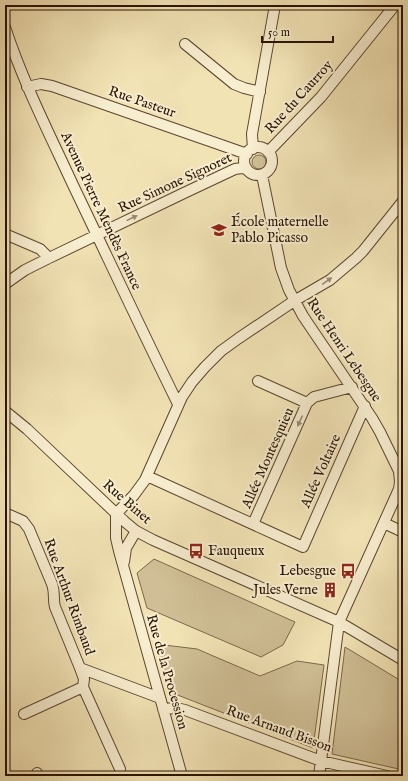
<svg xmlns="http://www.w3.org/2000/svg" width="408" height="781" viewBox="0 0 408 781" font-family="'IM FELL English',serif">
	<rect width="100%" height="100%" fill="#f2e3b5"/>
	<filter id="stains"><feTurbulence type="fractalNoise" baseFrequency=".005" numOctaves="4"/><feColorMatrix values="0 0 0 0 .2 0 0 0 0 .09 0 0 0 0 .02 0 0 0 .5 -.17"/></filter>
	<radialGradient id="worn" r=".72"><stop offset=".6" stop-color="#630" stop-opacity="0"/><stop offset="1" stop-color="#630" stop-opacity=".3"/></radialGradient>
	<!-- green -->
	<path fill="#d0bf96" stroke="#7c684c" d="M252 162a7 7 0 1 1 14 0a7 7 0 1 1-14 0Z
		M154,559l141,63 -12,23 -22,12 -114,-49 -10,-35z
		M156,644l41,5 63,27 37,-15 27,4 -11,83 -138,-54 -5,1z
		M345,647l58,35v88l-71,-16z"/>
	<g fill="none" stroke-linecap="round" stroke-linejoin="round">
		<!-- minor casing -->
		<g stroke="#5a462e" stroke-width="12">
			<path id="minor" d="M5,27c18,55 44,106 68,158 35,73 69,146 105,219
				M185,44l49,40 10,4 16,4
				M27,87l14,-3 11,2 195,68
				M244 161a14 14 0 1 1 28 0a14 14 0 1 1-28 0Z
				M253,149l-1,-15 23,-129
				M268,152l53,-55 74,-92
				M262,175l19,93 8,22 14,26 69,102 8,14 19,39 1,11 -1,7 -60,133 -20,154
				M5,234l35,15 9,9
				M5,284l20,-14 24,-12 135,-65 51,-24 7,-1 5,1
				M258,381l49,22
				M5,411l22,18 97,92 12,10 17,9 186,82 64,38
				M147,476l156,71 62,-141
				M5,513l18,8 6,8 23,55c3,8 1,16 3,23l25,61 80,30
				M116,514l18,-19 11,-15 37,-83 10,-15 13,-15 16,-16 18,-13 55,-37 36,-21 26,-22 7,-7 40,-50
				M116,514v24l3,13 63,225
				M384,523l19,9
				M253,524l54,-121 7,-6 38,-10
				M124,562l2,-14 10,-17
				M80,668l4,11 -1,8 37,82
				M163,709l13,-1 9,2 136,51 66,15
				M24,714l59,-27
				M36,776l1,-3"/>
		</g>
		<!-- minor -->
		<use href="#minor" stroke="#f7edcf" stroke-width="10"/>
	</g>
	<!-- one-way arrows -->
	<defs><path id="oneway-solid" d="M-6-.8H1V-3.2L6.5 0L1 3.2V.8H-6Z"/></defs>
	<g fill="#9a8a72">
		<use href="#oneway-solid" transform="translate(132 218) rotate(-26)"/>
		<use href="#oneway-solid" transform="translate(327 281) rotate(-35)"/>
		<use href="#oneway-solid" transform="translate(300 421) rotate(114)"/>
	</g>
	<!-- icons -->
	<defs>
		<g id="school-bare" transform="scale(1.2)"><path d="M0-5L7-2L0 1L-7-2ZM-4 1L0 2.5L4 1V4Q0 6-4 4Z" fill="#8f2418" stroke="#f7edcf" stroke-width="2.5" paint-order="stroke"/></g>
		<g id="bus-bare" transform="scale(1.2)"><path d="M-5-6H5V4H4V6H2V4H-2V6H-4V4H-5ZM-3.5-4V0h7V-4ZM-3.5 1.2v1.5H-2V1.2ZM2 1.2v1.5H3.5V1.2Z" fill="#8f2418" stroke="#f7edcf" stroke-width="2.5" paint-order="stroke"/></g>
		<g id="building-bare" transform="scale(1.2)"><path d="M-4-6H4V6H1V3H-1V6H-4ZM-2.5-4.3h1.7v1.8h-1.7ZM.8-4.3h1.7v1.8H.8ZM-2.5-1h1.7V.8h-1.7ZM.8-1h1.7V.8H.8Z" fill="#8f2418" stroke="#f7edcf" stroke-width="2.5" paint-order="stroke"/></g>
	</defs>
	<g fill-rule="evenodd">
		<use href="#school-bare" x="219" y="230"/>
		<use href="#bus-bare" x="196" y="551"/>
		<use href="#bus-bare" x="348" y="571"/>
		<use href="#building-bare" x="330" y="590"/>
	</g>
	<g text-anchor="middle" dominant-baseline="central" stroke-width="4" stroke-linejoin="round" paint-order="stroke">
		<!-- street labels -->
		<g font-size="14" fill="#281201" stroke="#f7edcf">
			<text transform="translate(299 97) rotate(-48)">Rue du Caurroy</text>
			<text transform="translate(142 102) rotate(19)">Rue Pasteur</text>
			<text transform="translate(175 183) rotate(-25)">Rue Simone Signoret</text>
			<text transform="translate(101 211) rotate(65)">Avenue Pierre Mendès France</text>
			<text transform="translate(344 350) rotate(56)">Rue Henri Lebesgue</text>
			<text transform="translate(268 458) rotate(-66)">Allée Montesquieu</text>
			<text transform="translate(321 471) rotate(-66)">Allée Voltaire</text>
			<text transform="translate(127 502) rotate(41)">Rue Binet</text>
			<text transform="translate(69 597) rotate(70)">Rue Arthur Rimbaud</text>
			<text transform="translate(167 672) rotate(74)">Rue de la Procession</text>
			<text transform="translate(279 729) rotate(20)">Rue Arnaud Bisson</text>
		</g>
		<!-- poi labels -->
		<g font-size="14" fill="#281201" stroke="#f7edcf" text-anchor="start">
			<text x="231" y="222">École maternelle<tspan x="231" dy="16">Pablo Picasso</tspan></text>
			<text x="208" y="551">Fauqueux</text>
			<text x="336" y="571" text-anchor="end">Lebesgue</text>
			<text x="318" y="590" text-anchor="end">Jules Verne</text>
		</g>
	</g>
	<!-- margin -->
	<rect width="408" height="781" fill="none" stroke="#f2e3b5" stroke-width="20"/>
	<rect x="6" y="6" width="396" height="769" fill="none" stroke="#281201" stroke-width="2"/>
	<rect x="10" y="10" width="388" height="761" fill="none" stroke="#281201"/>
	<!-- scale -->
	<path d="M262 36v6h71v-6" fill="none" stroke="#281201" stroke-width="2"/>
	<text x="268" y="36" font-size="12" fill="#281201" stroke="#f7edcf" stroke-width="3" paint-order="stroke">50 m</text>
	<rect width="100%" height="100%" filter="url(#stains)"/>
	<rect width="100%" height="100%" fill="url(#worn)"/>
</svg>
